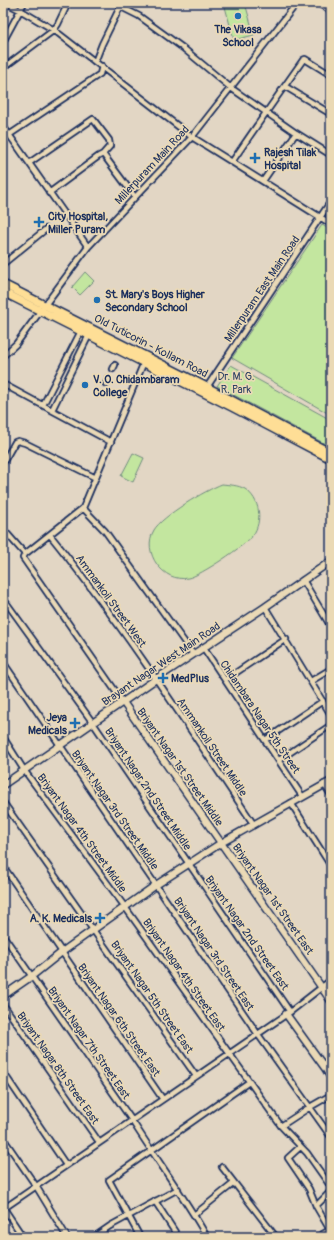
<svg xmlns="http://www.w3.org/2000/svg" width="334" height="1240" viewBox="0 0 334 1240" font-family="Pangolin,sans-serif">
	<rect width="100%" height="100%" fill="#e2d6c4"/>
	<filter id="ink" filterUnits="userSpaceOnUse"><feTurbulence type="fractalNoise" baseFrequency=".025" numOctaves="2"/><feDisplacementMap in="SourceGraphic" scale="8" xChannelSelector="R" yChannelSelector="G"/><feConvolveMatrix kernelMatrix="1 2 1 2 8 2 1 2 1" color-interpolation-filters="sRGB"/></filter>
	<g filter="url(#ink)">
		<!-- green -->
		<path fill="#c3e69f" stroke="#6f8a7e" d="M224,3h21l9,32 -20,5z
			M322,225l9,5v185l-99,-57z
			M85,272l9,9 -14,14 -8,-8z
			M231,365l100,55v27l-114,-61z
			M133,453l11,5 -11,24 -12,-6z
			M222,484c8,1 16,1 23,5 15,10 18,32 8,46 -7,10 -53,41 -65,43 -25,5 -47,-26 -34,-48 8,-14 52,-40 68,-46z"/>
		<g fill="none" stroke-linecap="round" stroke-linejoin="round">
			<!-- street casing -->
			<g stroke="#1b2f5e" stroke-width="8">
				<path id="street" d="M6,3l14,7 34,20 138,107 139,87
					M318,3l13,8
					M121,7l18,9 44,32 48,40 65,45 35,22
					M3,42l21,-39
					M95,62l7,-18 20,-41
					M3,68l51,-38 4,-6 10,-21
					M286,87l45,27
					M3,126l85,121
					M9,135l91,-61 2,-8
					M103,154l32,43
					M232,162c23,-34 47,-68 71,-102l2,-1 26,16
					M29,163l64,-44 16,21 1,6 -7,8 -4,2 -50,37
					M263,181l33,-48
					M3,264l43,-35
					M3,356l13,-12 72,-97 104,-110 105,-134
					M113,369l2,-4
					M3,384l108,58
					M106,384l2,-4
					M207,387l124,-186
					M43,405l38,-74
					M52,410l37,-75
					M3,463l12,-21 3,-1 7,2 71,35
					M83,508l22,23 88,123
					M3,529l22,25
					M50,535c74,92 138,191 204,290
					M303,580l28,47
					M3,598l90,125 197,289
					M265,607l66,108
					M203,647l99,149
					M3,662l254,371 74,104
					M225,680l61,-41
					M311,681l20,-12
					M123,702l-100,-144 2,-4 58,-46 61,-146
					M3,737l21,33 101,137 156,219 26,27 24,34
					M265,740l58,-39
					M279,760l52,-35
					M324,784l7,11
					M3,802l193,274
					M291,803l40,63
					M3,866l159,232
					M3,935l128,184c25,40 53,77 76,118
					M3,1004l96,138
					M3,1072l63,93
					M281,1126l29,-19 21,-12
					M3,1138l33,48 31,51
					M300,1147l-12,11 21,31 7,17 14,24
					M222,1167l54,70
					M155,1201l20,31
					M316,1206l15,-15
					M3,1207l20,30
					M3,1209l287,-197 41,-32
					M194,1215l40,-32
					M94,1237l16,-11 68,-37
					M140,1237l-31,-57 140,-98
					M317,1237l13,-7 1,2"/>
			</g>
			<!-- secondary casing -->
			<g stroke="#1b2f5e" stroke-width="9">
				<path id="secondary" d="M123,702l208,299
					M3,785l153,-106 109,-72 66,-46
					M3,996l29,-20 30,-24 94,-67 65,-42 110,-62
					M286,1014l39,54 6,10"/>
			</g>
			<!-- primary casing -->
			<g stroke="#1b2f5e" stroke-width="10">
				<path id="primary" d="M3,284l204,103 124,66
					M3,292l229,115 99,52"/>
			</g>
			<!-- street -->
			<use href="#street" stroke="#ead9b6" stroke-width="4.5"/>
			<!-- secondary -->
			<use href="#secondary" stroke="#ead9b6" stroke-width="6"/>
			<!-- primary -->
			<use href="#primary" stroke="#fede96" stroke-width="7"/>
		</g>
	</g>
	<!-- markers -->
	<g fill="#1f6fb2" stroke="#ead9b6" stroke-width="1.5">
		<circle cx="238" cy="16" r="4"/>
		<path d="M253 152h4v4h4v4h-4v4h-4v-4h-4v-4h4z"/>
		<path d="M37 216h4v4h4v4h-4v4h-4v-4h-4v-4h4z"/>
		<circle cx="97" cy="300" r="4"/>
		<circle cx="85" cy="385" r="4"/>
		<path d="M161 672h4v4h4v4h-4v4h-4v-4h-4v-4h4z"/>
		<path d="M73 717h4v4h4v4h-4v4h-4v-4h-4v-4h4z"/>
		<path d="M98 912h4v4h4v4h-4v4h-4v-4h-4v-4h4z"/>
	</g>
	<g text-anchor="middle" dominant-baseline="central" stroke-width="3.5" stroke-linejoin="round" paint-order="stroke">
		<!-- poi labels -->
		<g font-size="11" font-weight="bold" fill="#1b2f5e" stroke="#ead9b6" text-anchor="start">
			<text x="238" y="29" text-anchor="middle">The Vikasa<tspan x="238" dy="13">School</tspan></text>
			<text x="264" y="152">Rajesh Tilak<tspan x="264" dy="13">Hospital</tspan></text>
			<text x="48" y="216">City Hospital,<tspan x="48" dy="13">Miller Puram</tspan></text>
			<text x="105" y="294">St. Mary's Boys Higher<tspan x="105" dy="13">Secondary School</tspan></text>
			<text x="93" y="379">V. O. Chidambaram<tspan x="93" dy="13">College</tspan></text>
			<text x="171" y="678">MedPlus</text>
			<text x="67" y="717" text-anchor="end">Jeya<tspan x="67" dy="13">Medicals</tspan></text>
			<text x="92" y="918" text-anchor="end">A. K. Medicals</text>
		</g>
		<!-- street labels -->
		<g font-size="11" fill="#1b2f5e" stroke="#ead9b6">
			<text transform="translate(152 165) rotate(-47)">Millerpuram Main Road</text>
			<text transform="translate(262 289) rotate(-56)">Millerpuram East Main Road</text>
			<text transform="translate(151 346) rotate(27)">Old Tuticorin - Kollam Road</text>
			<text transform="translate(111 601) rotate(54)">Ammankoil Street West</text>
			<text transform="translate(161 664) rotate(-34)">Brayant Nagar West Main Road</text>
			<text transform="translate(260 717) rotate(56)">Chidambara Nagar 5th Street</text>
			<text transform="translate(212 747) rotate(56)">Ammankoil Street Middle</text>
			<text transform="translate(180 767) rotate(55)">Briyant Nagar 1st Street Middle</text>
			<text transform="translate(148 789) rotate(56)">Briyant Nagar 2nd Street Middle</text>
			<text transform="translate(115 810) rotate(55)">Briyant Nagar 3rd Street Middle</text>
			<text transform="translate(82 833) rotate(54)">Briyant Nagar 4th Street Middle</text>
			<text transform="translate(273 899) rotate(55)">Briyant Nagar 1st Street East</text>
			<text transform="translate(247 933) rotate(55)">Briyant Nagar 2nd Street East</text>
			<text transform="translate(214 954) rotate(56)">Briyant Nagar 3rd Street East</text>
			<text transform="translate(184 975) rotate(55)">Briyant Nagar 4th Street East</text>
			<text transform="translate(152 997) rotate(55)">Briyant Nagar 5th Street East</text>
			<text transform="translate(119 1020) rotate(55)">Briyant Nagar 6th Street East</text>
			<text transform="translate(89 1043) rotate(55)">Briyant Nagar 7th Street East</text>
			<text transform="translate(58 1068) rotate(55)">Briyant Nagar 8th Street East</text>
		</g>
		<!-- park labels -->
		<g font-size="11" fill="#2c4164" stroke="#ead9b6">
			<text x="236" y="376">Dr. M. G.<tspan x="236" dy="13">R. Park</tspan></text>
		</g>
	</g>
	<!-- margin -->
	<rect width="334" height="1240" fill="none" stroke="#ead9b6" stroke-width="16"/>
	<rect x="8" y="8" width="318" height="1224" fill="none" stroke="#1b2f5e" stroke-width="1.5" filter="url(#ink)"/>
</svg>
